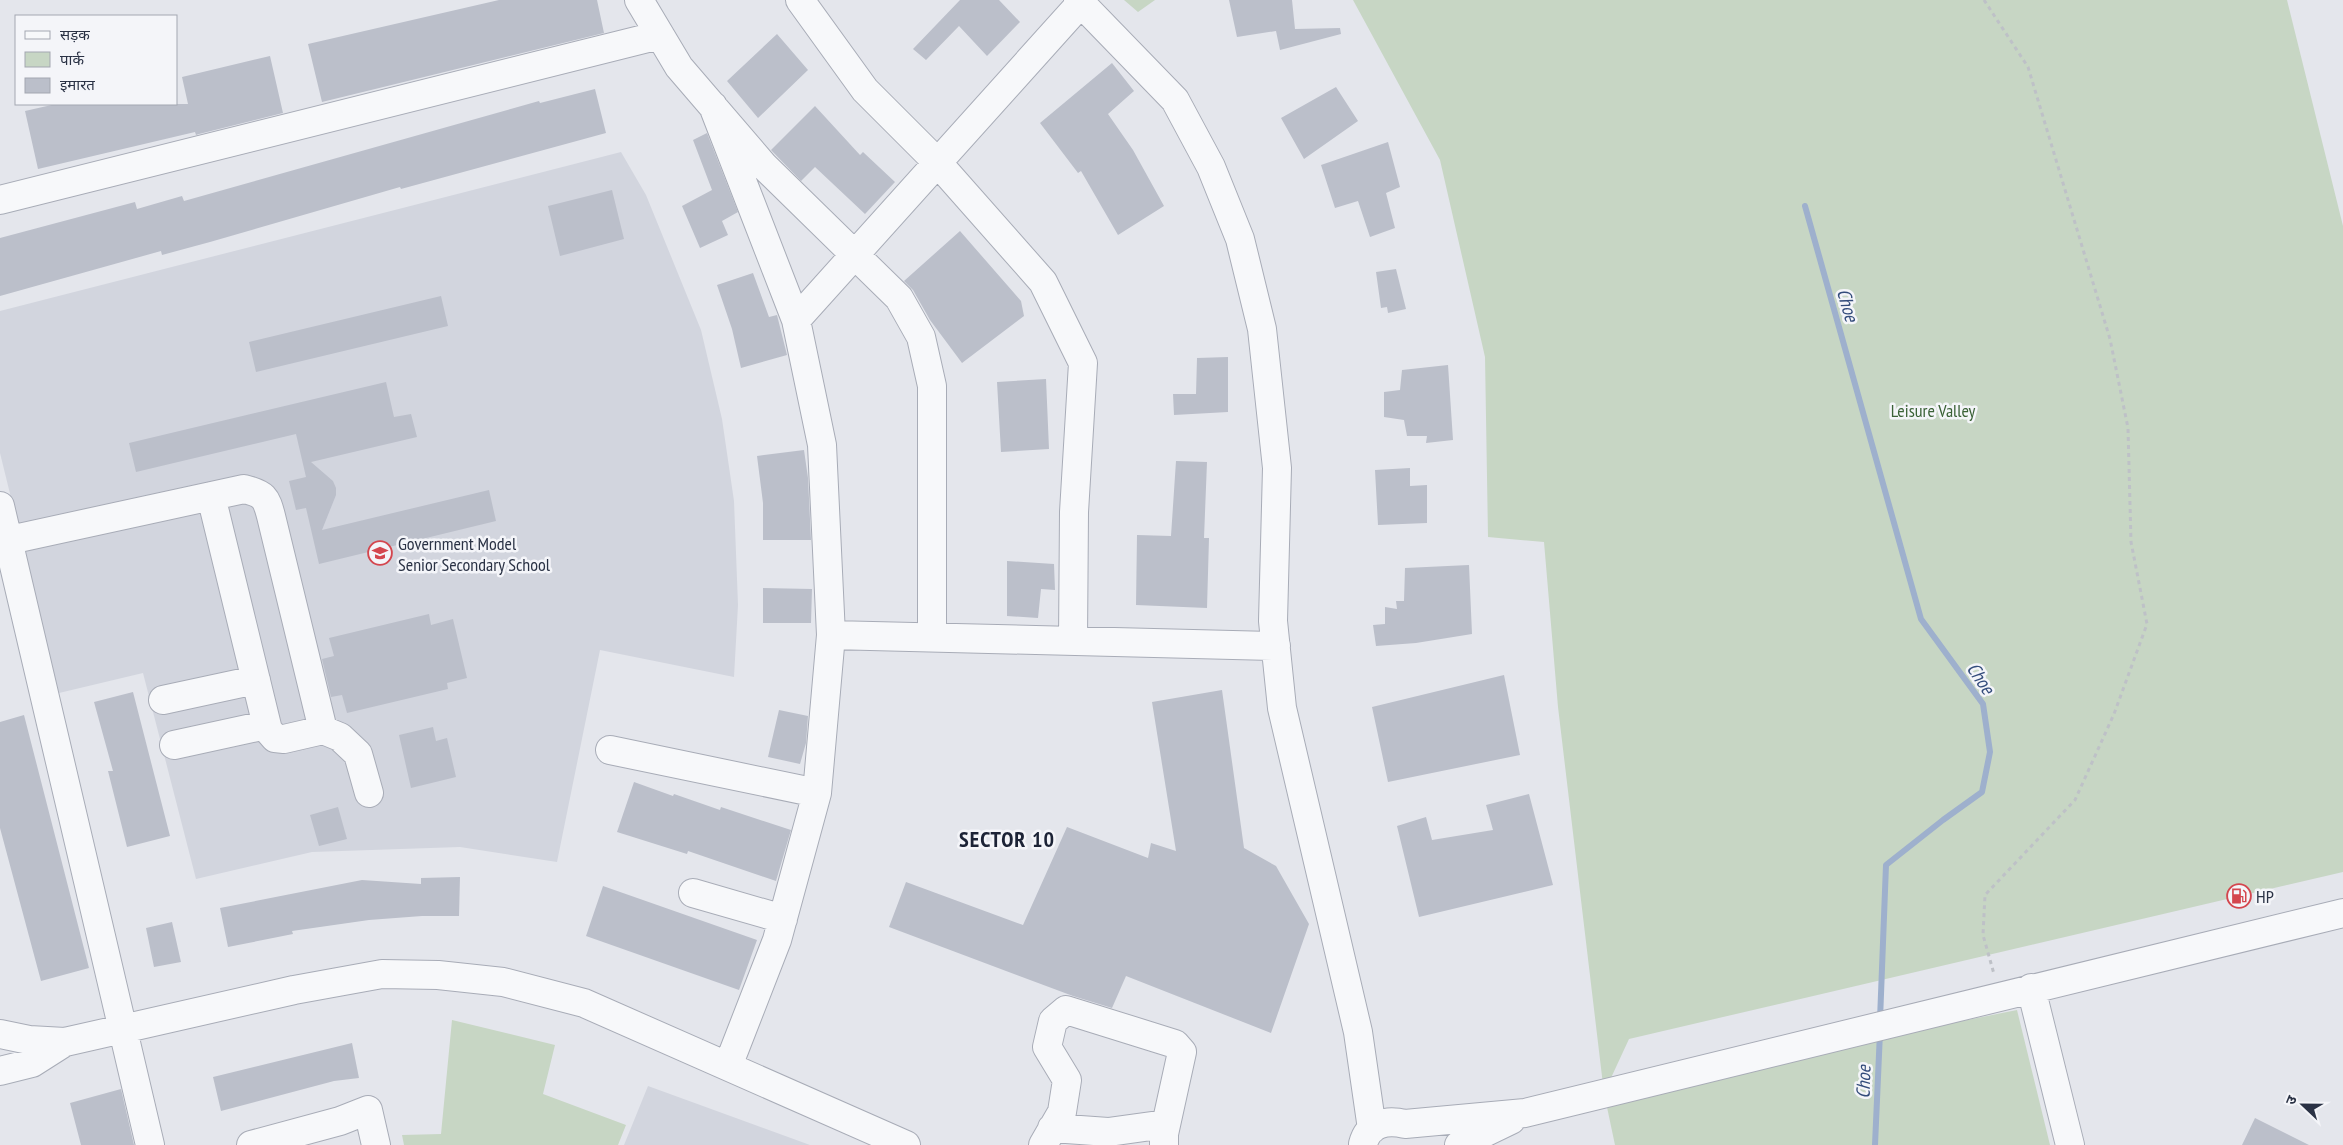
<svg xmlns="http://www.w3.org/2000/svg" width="2343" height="1145" viewBox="0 0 2343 1145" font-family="'PT Sans Narrow','Noto Sans Devanagari',sans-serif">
	<rect width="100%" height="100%" fill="#e4e6ec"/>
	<!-- built -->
	<path fill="#d2d5de" d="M621,152l25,43 55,135 21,89 12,82 4,104 -4,72 -134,-27 -43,212 -97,-15 -148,5 -116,27 -53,-206 -84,20 -59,-240v-142z
		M648,1086l162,59h1h-187z"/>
	<!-- green -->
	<path fill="#c7d6c4" d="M1124,0h31l-17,12z
		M1353,0h934l56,226v646l-714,167 -25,54 413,-83 33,135h-435l-11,-52 -46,-386 -14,-165 -56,-5 -3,-180 -45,-197z
		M452,1020l103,25 -12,49 83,31 -8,20h-214l-2,-10 39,-1z"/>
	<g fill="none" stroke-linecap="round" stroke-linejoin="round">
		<!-- stream -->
		<path stroke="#9eb0cd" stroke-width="6" d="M1805,206l116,413 62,85 7,48 -8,40 -39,28 -57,45 -6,155
			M1875,1145l5,-113"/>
	</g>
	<!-- building -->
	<path fill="#bbbfca" d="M499,0h98l7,33 -282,69 -14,-58z
		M960,0h39l21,22 -33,34 -28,-30 -33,34 -13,-11z
		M1229,0h63l3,29 45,-1 1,6 -61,16 -4,-19 -39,6z
		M777,34l31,36 -50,48 -31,-37z
		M270,56l13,57 -84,21 -3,1 -1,-3 -157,37 -13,-58 31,-7h132l-6,-27z
		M1112,63l22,28 -26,23 25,36 31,56 -46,29 -37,-64 -3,2 -38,-50z
		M1336,87l22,34 -54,38 -23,-41z
		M595,89l11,44 -205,56 -1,-2 -190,55 -48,13 -1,-4 -161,45v-58l135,-36 2,7 45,-13 2,5 355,-100 1,2z
		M815,106l45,49 3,-3 32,30 -30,32 -50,-47 -14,14 -30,-31z
		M707,133l31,79 -16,9 6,14 -28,13 -18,-42 30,-16 -19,-50z
		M1388,142l12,45 -14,6 9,35 -25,9 -12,-36 -23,7 -14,-43z
		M612,190l12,49 -64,17 -12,-50z
		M960,231l61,70 3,15 -62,47 -32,-43 -17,-30 -9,-9z
		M1396,269l10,40 -18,4 -1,-6 -6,1 -5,-36z
		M753,273l16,44 8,-2 10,40 -46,13 -9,-39 -15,-44z
		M441,296l7,30 -192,46 -7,-30z
		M1228,357v55l-54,3 -1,-21h23l1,-36z
		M1448,365l5,75 -27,3 1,-7h-20l-3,-16 -20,-3v-25l16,-2 2,-20z
		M1046,379l3,70 -48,3 -4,-70z
		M386,382l8,35 17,-3 6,23 -106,25 22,19 3,7v7l-14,35 167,-40 7,31 -177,43 -13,-56 -10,2 -7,-29 17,-4 -10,-43 -160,38 -7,-29z
		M804,450l4,28 3,62h-48v-37l-6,-47z
		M1176,461l31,1 -3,76h5l-2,70 -71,-3 1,-70 34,1z
		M1410,468v18l17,-1v38l-49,2 -3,-55z
		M1007,561l47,3 1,26 -14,-1 -3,29 -31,-2z
		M1469,565l3,69 -56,9 -40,3 -3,-21 12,-1v-17l12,2 -1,-8h8l1,-33z
		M763,588l49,1 -1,34h-48z
		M429,614l2,11 22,-6 14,59 -20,5 1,6 -101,24 -5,-18 -11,2 -9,-38 12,-3 -5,-18z
		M1504,675l16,80 -132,27 -16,-75z
		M1222,690l22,158 32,18 33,58 -38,109 -145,-57 -14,32 -39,-12 -184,-69 17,-45 117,43 44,-98 81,31 3,-15 25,8 -24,-149z
		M133,692l37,144 -43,11 -19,-76h5l-19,-69z
		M779,710l29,6 -2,27 -6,21 -32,-7z
		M24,715l65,253 -48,13 -41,-153v-106z
		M433,727l3,14 11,-3 9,39 -45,11 -12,-53z
		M634,782l39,14 1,-2 46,16 1,-3 70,23 -15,51 -88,-30 -1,3 -70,-22z
		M1529,794l24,91 -134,32 -22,-91 29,-9 6,23 61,-10 -7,-25z
		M338,807l9,32 -28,7 -9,-31z
		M460,877l-1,39h-37l-53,4 -77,11 1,3 -65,13 -8,-39 142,-28 59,4v-6z
		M603,886l154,54 -18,50 -153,-54z
		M172,922l9,40 -27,5 -8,-39z
		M352,1043l7,35 -25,3 -113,30 -8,-34z
		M121,1089l13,56h-53l-11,-42z
		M2255,1118l54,27h-67z"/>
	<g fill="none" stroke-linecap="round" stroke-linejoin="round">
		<!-- minor casing -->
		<g stroke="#a8acb7" stroke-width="30">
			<path id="minor" d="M639,0l40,67 85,99 135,132 22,39 11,49v251
				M800,0l65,90 72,72 106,120 40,81 -9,149 -1,129
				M1078,0l97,100 36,67 29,72 22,90 15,139 -4,153 9,87 76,324 14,97
				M713,106l83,214 26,125 9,190 -14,158 -40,147 -49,126
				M0,200l660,-165
				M796,320l285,-317
				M211,496l57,234 7,8 9,1 39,-9 17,7 18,17 11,39
				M0,506l150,639
				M0,542l244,-53c20,5 22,8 27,27l52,214
				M831,635l445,11
				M163,700l93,-20
				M174,745l92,-20
				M610,750l207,43
				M693,893l90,26
				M2031,988l39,157
				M0,1034l29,6 36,2 229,-52 88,-16 56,1 65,7 81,21 322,142
				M0,1071l32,-8 33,-21
				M1052,1128l56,4 58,-8
				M1363,1144c5,-20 23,-25 42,-20l120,-11 818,-200
				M251,1145l89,-24 28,-11 8,35
				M1043,1145l19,-33 5,-32 -20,-33 6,-26 13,-11 109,34 7,8 -18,82v11
				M1459,1145l52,-25"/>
		</g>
		<!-- path -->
		<path stroke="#bec1c7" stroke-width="3" stroke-dasharray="4 4" stroke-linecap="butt" d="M1984,0l44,67 82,272 18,89 3,114 16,82 -33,90 -39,86 -90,95 -2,40 11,39"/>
		<!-- minor -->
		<use href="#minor" stroke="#f7f8fa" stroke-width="28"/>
	</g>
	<!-- icons -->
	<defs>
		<g id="school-ring" transform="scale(1.25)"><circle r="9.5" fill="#f4f5f9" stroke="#d4464e" stroke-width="1.5"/><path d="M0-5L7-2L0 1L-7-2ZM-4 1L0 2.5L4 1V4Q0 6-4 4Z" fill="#d4464e"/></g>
		<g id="fuel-ring" transform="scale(1.25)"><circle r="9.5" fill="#f4f5f9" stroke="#d4464e" stroke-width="1.5"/><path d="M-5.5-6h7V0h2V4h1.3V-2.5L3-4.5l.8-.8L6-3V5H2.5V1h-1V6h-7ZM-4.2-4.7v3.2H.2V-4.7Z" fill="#d4464e"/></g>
	</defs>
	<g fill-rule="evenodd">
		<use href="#school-ring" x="380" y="553"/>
		<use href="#fuel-ring" x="2239" y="896"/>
	</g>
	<g text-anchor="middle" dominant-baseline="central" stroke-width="5" stroke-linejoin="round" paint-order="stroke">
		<!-- park labels -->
		<g font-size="18" fill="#3b6237" stroke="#f4f5f9">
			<text x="1933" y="410">Leisure Valley</text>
		</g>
		<!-- poi labels -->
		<g font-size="18" fill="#2a3245" stroke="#f4f5f9" text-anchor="start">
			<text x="398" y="543">Government Model<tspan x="398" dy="21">Senior Secondary School</tspan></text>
			<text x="2256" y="896">HP</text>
		</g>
		<!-- water labels -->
		<g font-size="19" font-style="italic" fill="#334c7b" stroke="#f4f5f9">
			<text transform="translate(1848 305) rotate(74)">Choe</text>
			<text transform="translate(1981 678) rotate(56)">Choe</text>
			<text transform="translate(1863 1082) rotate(-88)">Choe</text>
		</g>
		<!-- district labels -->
		<g font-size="22" font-weight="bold" letter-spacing="1" fill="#1c2336" stroke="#f4f5f9">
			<text x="1007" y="839">SECTOR 10</text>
		</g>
	</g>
	<!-- legend -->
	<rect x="15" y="15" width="162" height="90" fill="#f4f5f9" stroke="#a3a7b1"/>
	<rect x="25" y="31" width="25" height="8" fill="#f7f8fa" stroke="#a3a7b1"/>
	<text x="60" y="40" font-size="15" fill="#2a3245">सड़क</text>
	<rect x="25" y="52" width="25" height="15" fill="#c7d6c4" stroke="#a3a7b1"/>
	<text x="60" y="65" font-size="15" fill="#2a3245">पार्क</text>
	<rect x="25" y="78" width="25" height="15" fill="#bbbfca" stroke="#a3a7b1"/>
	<text x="60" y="90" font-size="15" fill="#2a3245">इमारत</text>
	<!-- north arrow -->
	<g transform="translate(2303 1105) rotate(292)" stroke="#f4f5f9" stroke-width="4" paint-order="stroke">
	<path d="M0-4L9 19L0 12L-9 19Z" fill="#2a3245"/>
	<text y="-8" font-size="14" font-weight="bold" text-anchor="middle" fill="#2a3245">उ</text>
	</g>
</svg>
